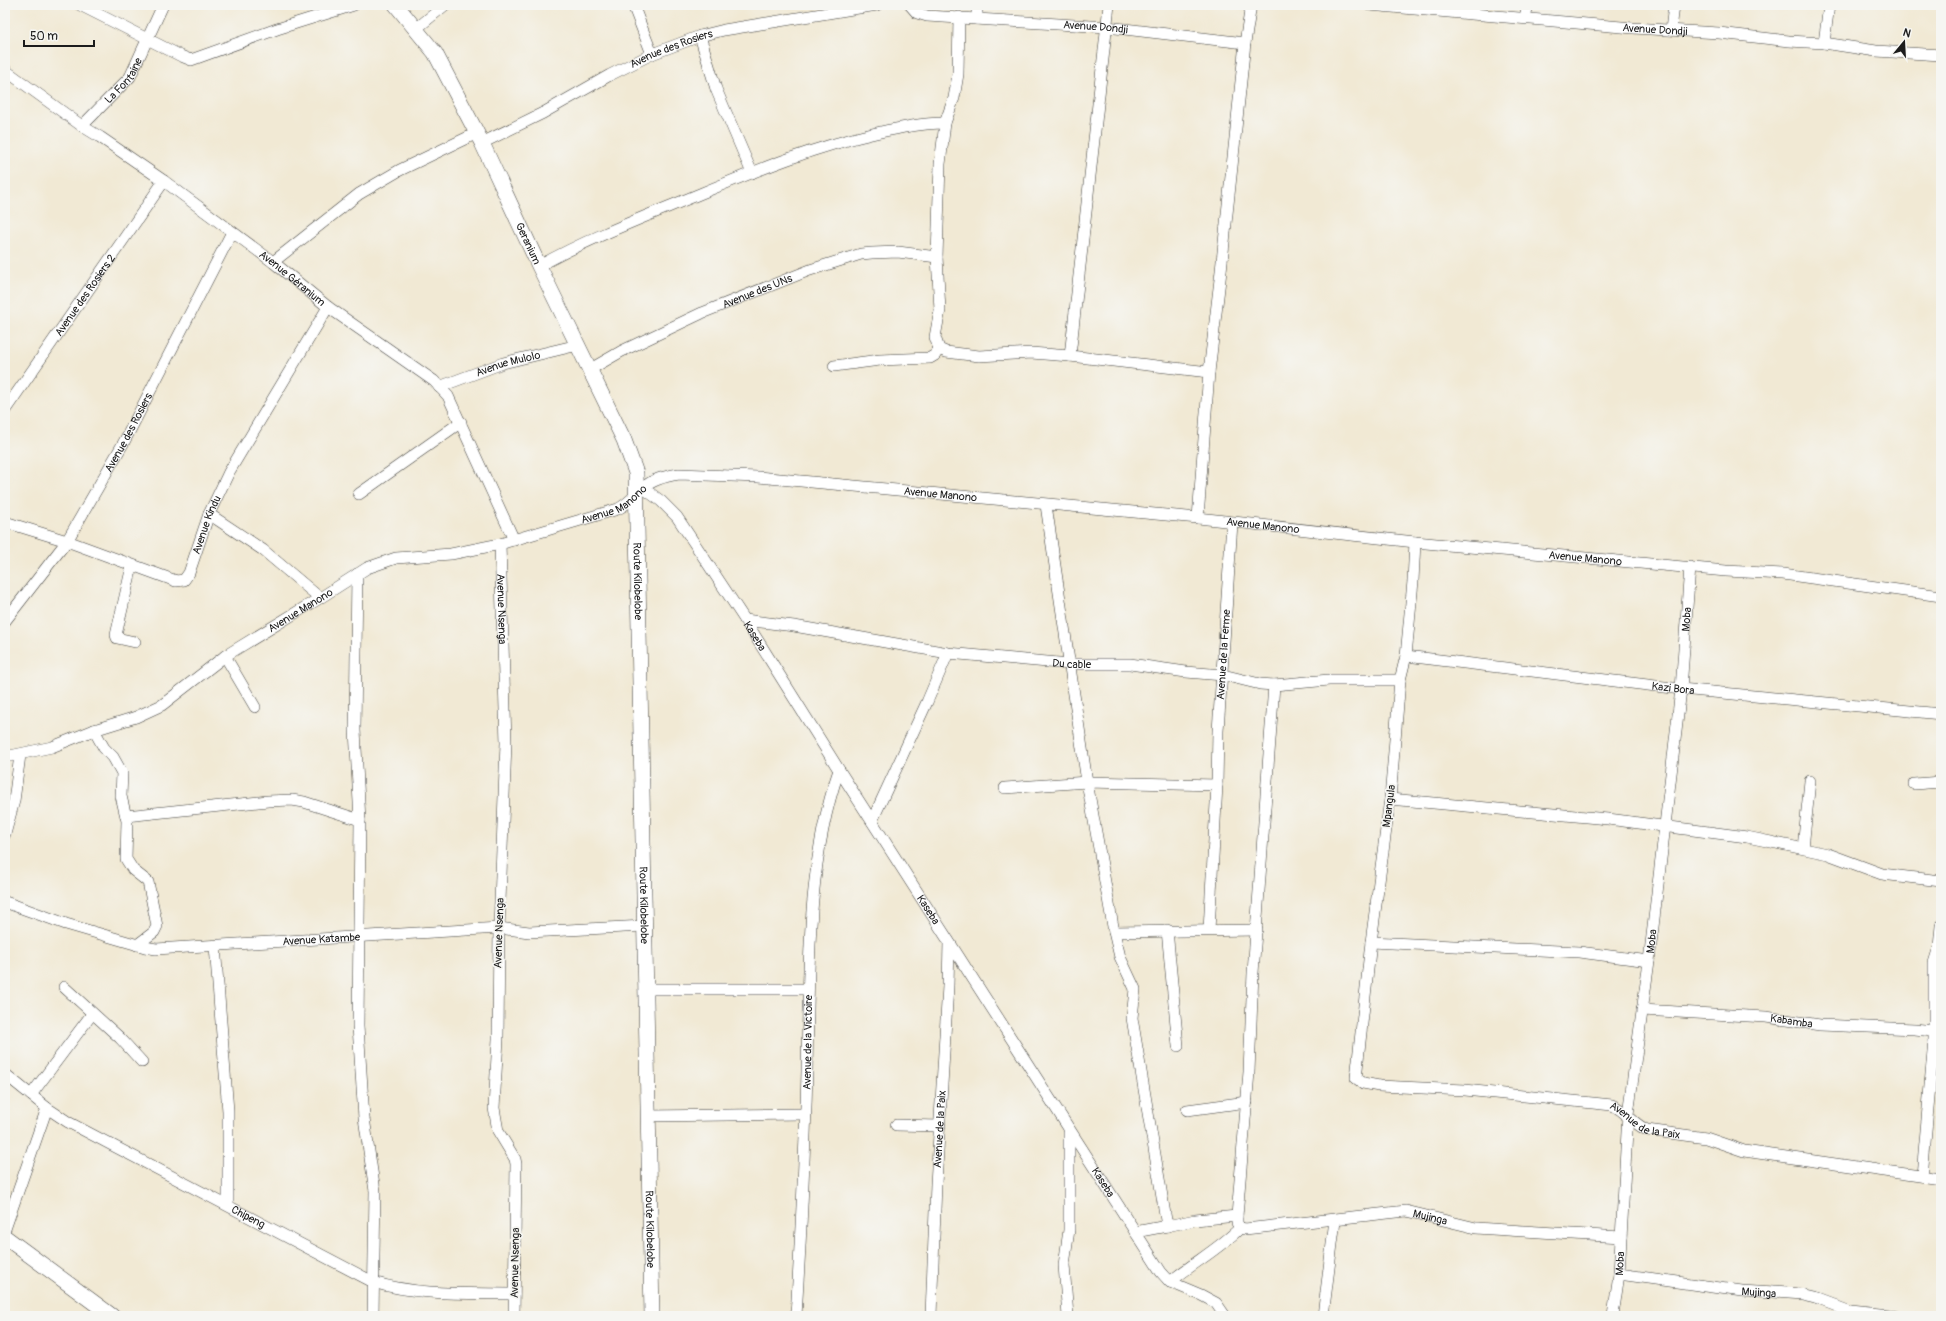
<svg xmlns="http://www.w3.org/2000/svg" width="1946" height="1321" viewBox="0 0 1946 1321" font-family="Pangolin,sans-serif">
	<rect width="100%" height="100%" fill="#f6f6f2"/>
	<filter id="ink" filterUnits="userSpaceOnUse"><feTurbulence type="fractalNoise" baseFrequency=".025" numOctaves="2"/><feDisplacementMap in="SourceGraphic" scale="8" xChannelSelector="R" yChannelSelector="G"/><feConvolveMatrix kernelMatrix="1 2 1 2 8 2 1 2 1" color-interpolation-filters="sRGB"/></filter>
	<filter id="wash" filterUnits="userSpaceOnUse"><feTurbulence type="fractalNoise" baseFrequency=".012" numOctaves="4" result="noise"/><feDisplacementMap in="SourceGraphic" scale="16" xChannelSelector="R" yChannelSelector="G"/><feGaussianBlur stdDeviation="0.9" result="paint"/><feColorMatrix in="noise" values="0 0 0 0 0 0 0 0 0 0 0 0 0 0 0 0 0 1.4 0 .05"/><feComposite in="paint" operator="in"/></filter>
	<g filter="url(#wash)">
		<rect width="100%" height="100%" fill="#f1e9d4"/>
	</g>
	<g filter="url(#ink)">
		<g fill="none" stroke-linecap="round" stroke-linejoin="round">
			<!-- street casing -->
			<g stroke="#3c3b38" stroke-width="12">
				<g id="street">
					<path d="M80,5l101,51 10,4 86,-31 77,-24"/>
					<path d="M633,5l19,49"/>
					<path id="s1" d="M910,5l7,8 10,3 180,11 138,16"/>
					<path id="s2" d="M1369,5l264,23 86,5 70,8 35,2 52,8 65,4"/>
					<path d="M959,17l-1,57 -4,24 -9,25 -5,41 -3,93 3,53 -5,27 4,12 7,3 33,4 52,-3 39,3 139,16"/>
					<path d="M1525,17l3,-12"/>
					<path d="M977,19v-14"/>
					<path d="M416,29l29,-24"/>
					<path d="M1671,30l3,-25"/>
					<path d="M700,36l16,53 36,84"/>
					<path d="M1824,43l5,-38"/>
					<path id="s3" d="M5,70l77,56 18,11 64,44 109,81 55,45 106,74 14,15 66,144"/>
					<path id="s4" d="M82,126l48,-49 33,-72"/>
					<path id="s5" d="M482,143l61,-30 67,-38 42,-21 48,-18 24,-6 153,-25"/>
					<path d="M273,262l86,-68 41,-24 77,-37"/>
					<path d="M539,266c52,-29 108,-50 163,-73 58,-24 112,-46 174,-60 23,-5 46,-10 69,-10"/>
					<path d="M1070,356l39,-351"/>
					<path d="M834,366l46,-6 50,-2 5,-3 4,-6"/>
					<path id="s6" d="M589,370l33,-19 80,-38 108,-43 51,-16 11,-1 26,-1 39,5"/>
					<path id="s7" d="M439,387l64,-24 75,-18"/>
					<path id="s8" d="M5,410l159,-229"/>
					<path id="s9" d="M643,488l18,13 16,16 68,103 94,150 322,502 9,10 31,13 15,8 9,13"/>
					<path d="M359,494l102,-72"/>
					<path d="M1046,505l41,277 27,150 6,25 15,32 -3,29 35,208 -32,6"/>
					<path d="M209,514l54,36 57,48"/>
					<path d="M1198,518l11,-146 12,-101 24,-228 6,-38"/>
					<path id="s10" d="M5,522l62,19 109,40 8,-1 5,-7 20,-59 20,-42 99,-165"/>
					<path id="s11" d="M1415,542l-2,39 -7,75 -6,24 -10,119 -19,143 -15,136 7,5 16,3 86,4 147,15c14,6 21,19 35,25l59,8 38,13 197,28"/>
					<path id="s12" d="M500,544l6,199 -7,185 -1,111 -4,69 4,23 17,28 1,5 -2,152"/>
					<path d="M132,566l-16,69 1,3 18,4"/>
					<path d="M357,574l-2,156 5,90 -2,206 6,92 11,73 -2,125"/>
					<path id="s13" d="M745,620l49,6 154,27 122,11h60l56,8 37,3 37,9 14,1 55,-5h71"/>
					<path id="s14" d="M5,621l62,-80 57,-99 108,-210"/>
					<path d="M225,656l30,51"/>
					<path id="s15" d="M1406,656l275,33 260,25"/>
					<path d="M94,730l10,18 9,9 9,16 -1,23 6,25 -1,38 7,11 15,12 9,44 -3,6 -17,13"/>
					<path id="s16" d="M5,757l47,-10 42,-17 42,-13 26,-12 63,-49 95,-58 47,-30 29,-10 55,-4 49,-10 118,-35c10,-5 16,-13 24,-20 10,-10 24,-13 37,-15l79,3 440,41 217,24 311,29 57,3 158,22"/>
					<path d="M1914,784l27,-2"/>
					<path d="M1005,788l82,-6 130,3"/>
					<path d="M1390,799l218,20 139,18 81,17 54,20 59,7"/>
					<path d="M126,816l142,-15 24,-1 12,2 56,18"/>
					<path d="M872,821l55,-119 21,-49"/>
					<path d="M5,834l9,-33 6,-46"/>
					<path d="M1803,848l7,-67"/>
					<path id="s17" d="M5,902l61,22 79,23 11,2 343,-21 30,4 115,-6"/>
					<path d="M1167,930l11,116"/>
					<path id="s18" d="M1209,930l8,-145 1,-54 14,-208"/>
					<path d="M1114,932l143,-2"/>
					<path d="M1371,942l208,10 70,9"/>
					<path d="M215,946l13,165v94"/>
					<path d="M64,987l56,51 22,24"/>
					<path d="M646,989h162"/>
					<path id="s19" d="M1642,1010l124,7 54,8 95,4 26,3"/>
					<path id="s20" d="M5,1074l42,34 21,14 305,160c45,14 95,11 141,12"/>
					<path d="M31,1095l61,-81"/>
					<path d="M1187,1110l60,-8"/>
					<path d="M647,1116l158,-2"/>
					<path d="M896,1125l44,1"/>
					<path d="M1922,1176l12,-136v-77l5,-16 2,-21"/>
					<path d="M1167,1226l28,-6 42,-4"/>
					<path d="M1240,1228l-3,-5v-7l12,-144 4,-99 21,-288"/>
					<path id="s21" d="M1240,1228l5,1 161,-18 70,17 145,9"/>
					<path d="M5,1229l42,-121"/>
					<path id="s22" d="M1619,1274l123,17 60,4 17,4 32,12 46,5"/>
					<path d="M1170,1282c23,-19 49,-33 70,-54"/>
					<path id="s23" d="M796,1316c5,-82 9,-163 11,-245 2,-99 -1,-207 32,-301"/>
					<path id="s24" d="M931,1316l5,-132 12,-198 1,-44"/>
					<path d="M1068,1316l-4,-51 5,-35v-98"/>
					<path d="M1323,1316l12,-96"/>
					<path id="s25" d="M1613,1316l6,-42 9,-160 21,-153 32,-272 9,-122"/>
				</g>
			</g>
			<!-- secondary casing -->
			<g stroke="#3c3b38" stroke-width="16">
				<g id="secondary">
					<path id="s26" d="M396,5l39,48 47,90 57,123 85,174 12,33 16,843"/>
					<path d="M5,1237l107,79"/>
				</g>
			</g>
			<!-- street -->
			<use href="#street" stroke="#fff" stroke-width="11"/>
			<!-- secondary -->
			<use href="#secondary" stroke="#fff" stroke-width="15"/>
		</g>
	</g>
	<g text-anchor="middle" dominant-baseline="central" stroke-width="3.5" stroke-linejoin="round" paint-order="stroke">
		<!-- street labels -->
		<g font-size="11" fill="#1c1c1c" stroke="#f6f6f2">
			<text stroke="none"><textPath href="#s1" startOffset="190">Avenue Dondji</textPath></text>
			<text stroke="none"><textPath href="#s2" startOffset="287">Avenue Dondji</textPath></text>
			<text stroke="none"><textPath href="#s5" startOffset="212">Avenue des Rosiers</textPath></text>
			<text stroke="none"><textPath href="#s4" startOffset="62">La Fontaine</textPath></text>
			<text stroke="none"><textPath href="#s26" startOffset="274">Geranium</textPath></text>
			<text stroke="none"><textPath href="#s3" startOffset="355">Avenue Géranium</textPath></text>
			<text stroke="none"><textPath href="#s6" startOffset="186">Avenue des UNs</textPath></text>
			<text stroke="none"><textPath href="#s8" startOffset="140">Avenue des Rosiers 2</textPath></text>
			<text stroke="none"><textPath href="#s7" startOffset="73">Avenue Mulolo</textPath></text>
			<text stroke="none"><textPath href="#s14" startOffset="226">Avenue des Rosiers</textPath></text>
			<text stroke="none"><textPath href="#s16" startOffset="1006">Avenue Manono</textPath></text>
			<text stroke="none"><textPath href="#s16" startOffset="670">Avenue Manono</textPath></text>
			<text stroke="none"><textPath href="#s10" startOffset="249">Avenue Kindu</textPath></text>
			<text stroke="none"><textPath href="#s16" startOffset="1330">Avenue Manono</textPath></text>
			<text stroke="none"><textPath href="#s16" startOffset="1654">Avenue Manono</textPath></text>
			<text stroke="none"><textPath href="#s26" startOffset="636">Route Kilobelobe</textPath></text>
			<text stroke="none"><textPath href="#s16" startOffset="334">Avenue Manono</textPath></text>
			<text stroke="none"><textPath href="#s12" startOffset="65">Avenue Nsenga</textPath></text>
			<text stroke="none"><textPath href="#s25" startOffset="701">Moba</textPath></text>
			<text stroke="none"><textPath href="#s9" startOffset="187">Kaseba</textPath></text>
			<text stroke="none"><textPath href="#s18" startOffset="276">Avenue de la Ferme</textPath></text>
			<text stroke="none"><textPath href="#s13" startOffset="330">Du cable</textPath></text>
			<text stroke="none"><textPath href="#s15" startOffset="269">Kazi Bora</textPath></text>
			<text transform="translate(1389 806) rotate(-83)">Mpangula</text>
			<text stroke="none"><textPath href="#s26" startOffset="960">Route Kilobelobe</textPath></text>
			<text stroke="none"><textPath href="#s9" startOffset="511">Kaseba</textPath></text>
			<text transform="translate(499 933) rotate(-88)">Avenue Nsenga</text>
			<text stroke="none"><textPath href="#s17" startOffset="324">Avenue Katambe</textPath></text>
			<text stroke="none"><textPath href="#s25" startOffset="377">Moba</textPath></text>
			<text stroke="none"><textPath href="#s19" startOffset="150">Kabamba</textPath></text>
			<text stroke="none"><textPath href="#s23" startOffset="274">Avenue de la Victoire</textPath></text>
			<text stroke="none"><textPath href="#s11" startOffset="836">Avenue de la Paix</textPath></text>
			<text stroke="none"><textPath href="#s24" startOffset="187">Avenue de la Paix</textPath></text>
			<text stroke="none"><textPath href="#s9" startOffset="835">Kaseba</textPath></text>
			<text stroke="none"><textPath href="#s20" startOffset="283">Chipeng</textPath></text>
			<text stroke="none"><textPath href="#s21" startOffset="192">Mujinga</textPath></text>
			<text stroke="none"><textPath href="#s26" startOffset="1284">Route Kilobelobe</textPath></text>
			<text transform="translate(515 1263) rotate(-89)">Avenue Nsenga</text>
			<text stroke="none"><textPath href="#s25" startOffset="53">Moba</textPath></text>
			<text stroke="none"><textPath href="#s22" startOffset="141">Mujinga</textPath></text>
		</g>
	</g>
	<!-- margin -->
	<rect width="1946" height="1321" fill="none" stroke="#f6f6f2" stroke-width="20"/>
	<!-- north arrow -->
	<g transform="translate(1904 42) rotate(18)" stroke="#f6f6f2" stroke-width="3" paint-order="stroke">
	<path d="M0-3L7 15L0 10L-7 15Z" fill="#1c1c1c"/>
	<text y="-6" font-size="11" font-weight="bold" text-anchor="middle" fill="#1c1c1c">N</text>
	</g>
	<!-- scale -->
	<path d="M24 40v6h70v-6" fill="none" stroke="#1c1c1c" stroke-width="2"/>
	<text x="30" y="40" font-size="12" fill="#1c1c1c" stroke="#f6f6f2" stroke-width="3" paint-order="stroke">50 m</text>
</svg>
